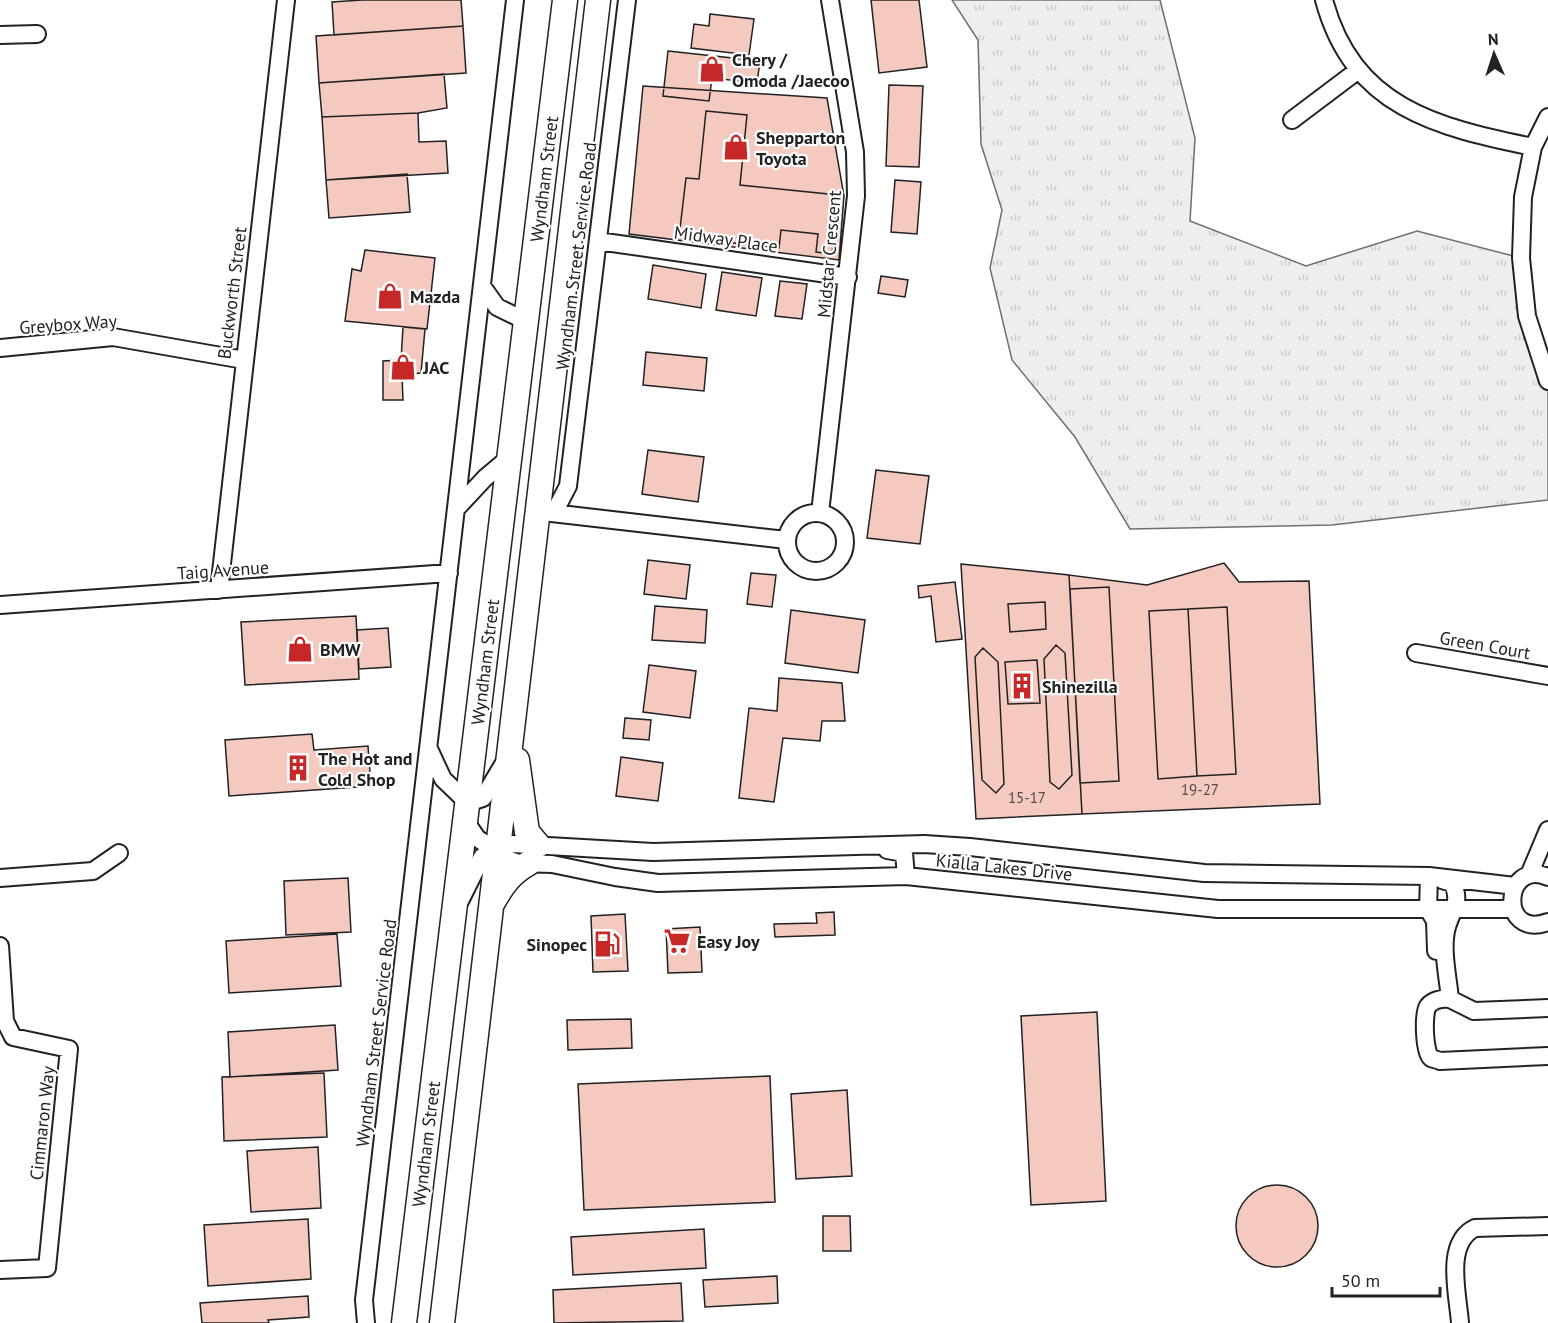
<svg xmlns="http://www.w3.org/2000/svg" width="1548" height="1323" viewBox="0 0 1548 1323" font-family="'PT Sans',sans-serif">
	<defs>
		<pattern id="grass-tufts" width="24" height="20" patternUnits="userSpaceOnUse" patternTransform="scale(1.5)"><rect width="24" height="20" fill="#eee"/><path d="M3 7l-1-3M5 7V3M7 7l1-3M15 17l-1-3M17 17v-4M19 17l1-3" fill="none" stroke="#ccc"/></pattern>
	</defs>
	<rect width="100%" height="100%" fill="#fff"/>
	<!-- grass -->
	<path fill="url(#grass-tufts)" stroke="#6f6f6f" stroke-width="1.5" d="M952,0h208l35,138 -5,83 116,45 111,-35 104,27 27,105v137l-216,25 -202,4 -55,-92 -63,-77 -22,-92 12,-58 -21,-66 -3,-104z"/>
	<!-- building -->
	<path fill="#f3c9c0" stroke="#222" stroke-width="1.5" d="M362,0h99l2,26 -129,9 -2,-33z
		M871,0h48l8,67 -48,6z
		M710,14l44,5 -5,36 -58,-7 3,-24 15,2z
		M463,26l3,47 -147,10 -3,-47z
		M668,51l92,10 -3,22 -45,-5 -3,23 -46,-5z
		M444,74l3,34 -29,5 -96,4 -3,-34z
		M889,85l34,1 -4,81 -33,-1z
		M643,86l184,12 17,98 -5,64 -210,-26z
		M706,111l41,4 -7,70 98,10 -6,59 -16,-2 2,-18 -37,-4 -2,18 -100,-11 7,-59 13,1z
		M418,113l1,29 27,-1 2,32 -122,7 -4,-63z
		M407,174l3,38 -81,6 -3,-38z
		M895,180l26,2 -4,52 -26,-2z
		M365,250l70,8 -8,71 -82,-8 7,-52 9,2z
		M653,265l53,9 -5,34 -53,-9z
		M722,272l40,6 -6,38 -40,-6z
		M881,276l27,4 -3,17 -27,-4z
		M780,281l27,3 -5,35 -27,-3z
		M403,327l22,2 -4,44 -19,2 1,25h-20v-39l18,-1z
		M646,352l61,6 -3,33 -61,-6z
		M648,450l56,7 -6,45 -56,-8z
		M876,470l53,6 -9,68 -53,-6z
		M648,560l42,5 -4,34 -42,-5z
		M1224,563l15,19 70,-1 11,223 -238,10 -13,-239 78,10z
		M961,564l108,11 13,239 -106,5z
		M751,573l25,2 -4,32 -25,-3z
		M955,582l7,57 -26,3 -5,-46 -12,2 -1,-12z
		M1109,587l10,194 -39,2 -10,-194z
		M1045,602l1,27 -36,3 -2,-28z
		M655,606l52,4 -2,33 -53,-3z
		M1227,607l9,167 -39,2 -9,-167z
		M1188,609l9,167 -39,3 -9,-168z
		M791,610l74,10 -7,53 -73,-10z
		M356,616l3,63 -114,6 -4,-63z
		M388,628l3,39 -32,2 -2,-39z
		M1056,645l9,8 7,122 -13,14 -9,-7 -6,-123z
		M983,648l15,14 6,122 -8,9 -14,-13 -7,-123z
		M1037,660l3,43 -32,1 -3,-42z
		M649,665l47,6 -6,47 -47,-6z
		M779,678l63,5 3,38h-23l-2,20 -37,-3 -9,64 -35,-4 10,-90 28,3z
		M625,718l26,2 -2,20 -26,-2z
		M312,734l2,16 54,-4 3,40 -142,10 -4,-56z
		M621,757l42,6 -5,38 -42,-5z
		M348,878l3,54 -65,3 -2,-54z
		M834,912l1,23 -60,2 -1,-13 43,-1 -1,-10z
		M625,914l3,57 -35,1 -2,-56z
		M700,927l2,45 -34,1 -2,-44z
		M337,934l4,52 -112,7 -3,-52z
		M1097,1012l9,189 -75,4 -10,-189z
		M631,1019l1,29 -64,2 -1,-30z
		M335,1025l3,45 -108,7 -2,-45z
		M324,1073l3,64 -103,4 -2,-64z
		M770,1076l5,126 -191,8 -6,-126z
		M847,1090l5,86 -56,3 -5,-85z
		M318,1147l3,61 -70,4 -4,-61z
		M1236 1226a41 41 0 1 1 82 0a41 41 0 1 1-82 0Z
		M823,1216h27l1,35h-28z
		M308,1219l3,60 -103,7 -4,-61z
		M704,1229l2,39 -133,7 -2,-38z
		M777,1276l1,27 -73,4 -2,-27z
		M681,1283l2,38 -129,2 -1,-33z
		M308,1296l1,21 -41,3 1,3h-67l-2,-20z"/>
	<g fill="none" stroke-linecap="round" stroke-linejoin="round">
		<!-- minor casing -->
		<g stroke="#222" stroke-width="20">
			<path id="minor" d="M1324,0c29,107 111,127 209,147
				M0,35l37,-1
				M1548,117l-15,30 -10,50 -2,61 6,58 21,65
				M1292,120l65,-49
				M598,241l250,36
				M482,286l15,21 29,14
				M0,348l113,-11 131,23
				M456,509l29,-31 25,-21
				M543,512l243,28
				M554,513l14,-27 59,-486
				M820,513l36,-317 -1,-44 -25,-152
				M787 542a29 29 0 1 1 58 0a29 29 0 1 1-58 0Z
				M219,590l67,-590
				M0,605l449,-32
				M1416,653l132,23
				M429,749l14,30 25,24 15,-5 21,-35
				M466,822l11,16 30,21 12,4 33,1 63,13 43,6 248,-7 312,33h295
				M887,850l17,3 2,23
				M1529,875l19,-45
				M1548,877c-45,-19 -50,63 0,45
				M0,878l93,-7 26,-18
				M1442,880l10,3c10,17 0,27 -5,44 -6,21 1,50 3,72l24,12 74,-3
				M460,901l22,-44 31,-13 140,8 271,-8 46,3 234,26 225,3 86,10
				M1428,909l7,12 1,30
				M1428,909l1,-33
				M0,946l5,75 8,16 56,12 -22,219 -47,2
				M1450,999c-8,-1 -17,1 -22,7 -5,7 -4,46 3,52 2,1 7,2 9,3l108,-5
				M366,1323l-2,-23 151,-1300
				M1460,1323c-2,-29 -16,-80 15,-95l73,-2"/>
		</g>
		<!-- highway casing -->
		<g stroke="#222" stroke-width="27">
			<path id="highway" d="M517,760l10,72 11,13
				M493,902c10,-18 18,-29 36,-39
				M404,1323l161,-1323
				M442,1323l156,-1323"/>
		</g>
		<!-- minor -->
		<use href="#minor" stroke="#fff" stroke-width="16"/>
		<!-- highway -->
		<use href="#highway" stroke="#fff" stroke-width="24"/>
	</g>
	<!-- icons -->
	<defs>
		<g id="shop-bare" transform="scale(2.07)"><path d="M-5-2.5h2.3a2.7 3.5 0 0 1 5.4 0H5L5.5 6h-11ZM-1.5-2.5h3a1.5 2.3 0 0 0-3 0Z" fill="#c62828" stroke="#fff" stroke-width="2.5" paint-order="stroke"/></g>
		<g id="building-bare" transform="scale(2.07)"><path d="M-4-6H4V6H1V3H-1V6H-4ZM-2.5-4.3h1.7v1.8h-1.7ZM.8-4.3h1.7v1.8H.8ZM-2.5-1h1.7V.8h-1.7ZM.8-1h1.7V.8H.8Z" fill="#c62828" stroke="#fff" stroke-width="2.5" paint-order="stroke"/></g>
		<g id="supermarket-bare" transform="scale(2.07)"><path d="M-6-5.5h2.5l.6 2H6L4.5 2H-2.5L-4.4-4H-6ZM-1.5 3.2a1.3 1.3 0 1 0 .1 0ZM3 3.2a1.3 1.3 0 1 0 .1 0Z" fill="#c62828" stroke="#fff" stroke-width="2.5" paint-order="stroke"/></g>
		<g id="fuel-bare" transform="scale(2.07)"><path d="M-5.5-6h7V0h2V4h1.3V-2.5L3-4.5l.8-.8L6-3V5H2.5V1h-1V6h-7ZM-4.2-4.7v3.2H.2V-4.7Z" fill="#c62828" stroke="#fff" stroke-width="2.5" paint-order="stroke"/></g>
	</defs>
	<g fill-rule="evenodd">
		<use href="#shop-bare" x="712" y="69"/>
		<use href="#shop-bare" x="736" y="147"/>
		<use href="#shop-bare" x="390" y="296"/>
		<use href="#shop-bare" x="403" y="367"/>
		<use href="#shop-bare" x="300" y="649"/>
		<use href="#building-bare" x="1022" y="686"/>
		<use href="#building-bare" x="298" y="768"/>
		<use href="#supermarket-bare" x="677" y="941"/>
		<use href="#fuel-bare" x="607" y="944"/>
	</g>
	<g text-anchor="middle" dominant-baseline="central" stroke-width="4.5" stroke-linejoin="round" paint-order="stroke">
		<!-- number labels -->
		<g font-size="15" fill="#564c4a">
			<text x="1200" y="789">19-27</text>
			<text x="1027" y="797">15-17</text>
		</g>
		<!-- poi labels -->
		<g font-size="18" font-weight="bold" fill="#222" stroke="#fff" text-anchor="start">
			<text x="732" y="59">Chery /<tspan x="732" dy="21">Omoda /Jaecoo</tspan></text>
			<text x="756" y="137">Shepparton<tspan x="756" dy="21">Toyota</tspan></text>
			<text x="410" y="296">Mazda</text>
			<text x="423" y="367">JAC</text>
			<text x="320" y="649">BMW</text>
			<text x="1042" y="686">Shinezilla</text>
			<text x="318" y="758">The Hot and<tspan x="318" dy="21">Cold Shop</tspan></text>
			<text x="697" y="941">Easy Joy</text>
			<text x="587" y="944" text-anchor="end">Sinopec</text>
		</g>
		<!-- street labels -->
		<g font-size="18" fill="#222" stroke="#fff">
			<text transform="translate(544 179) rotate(-83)">Wyndham Street</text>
			<text transform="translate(726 239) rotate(8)">Midway Place</text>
			<text transform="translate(829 254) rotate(-85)">Midstar Crescent</text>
			<text transform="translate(576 256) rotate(-83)">Wyndham Street Service Road</text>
			<text transform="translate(232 293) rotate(-83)">Buckworth Street</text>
			<text transform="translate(68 324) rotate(-4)">Greybox Way</text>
			<text transform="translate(223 570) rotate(-4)">Taig Avenue</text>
			<text transform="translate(1485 645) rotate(10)">Green Court</text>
			<text transform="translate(485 662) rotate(-83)">Wyndham Street</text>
			<text transform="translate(1004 867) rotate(6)">Kialla Lakes Drive</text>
			<text transform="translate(376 1033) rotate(-83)">Wyndham Street Service Road</text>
			<text transform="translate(42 1123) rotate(-84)">Cimmaron Way</text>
			<text transform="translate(426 1144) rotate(-83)">Wyndham Street</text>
		</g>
	</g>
	<!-- north arrow -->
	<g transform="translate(1494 54) rotate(357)" stroke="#ffffff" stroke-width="4.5" paint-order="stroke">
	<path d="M0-4.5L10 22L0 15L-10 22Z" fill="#222222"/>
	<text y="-9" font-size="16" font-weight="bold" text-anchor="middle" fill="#222222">N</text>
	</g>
	<!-- scale -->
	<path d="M1332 1287v9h108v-9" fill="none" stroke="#222222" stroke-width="3"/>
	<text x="1341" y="1287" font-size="18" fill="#222222" stroke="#ffffff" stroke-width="4.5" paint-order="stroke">50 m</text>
</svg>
